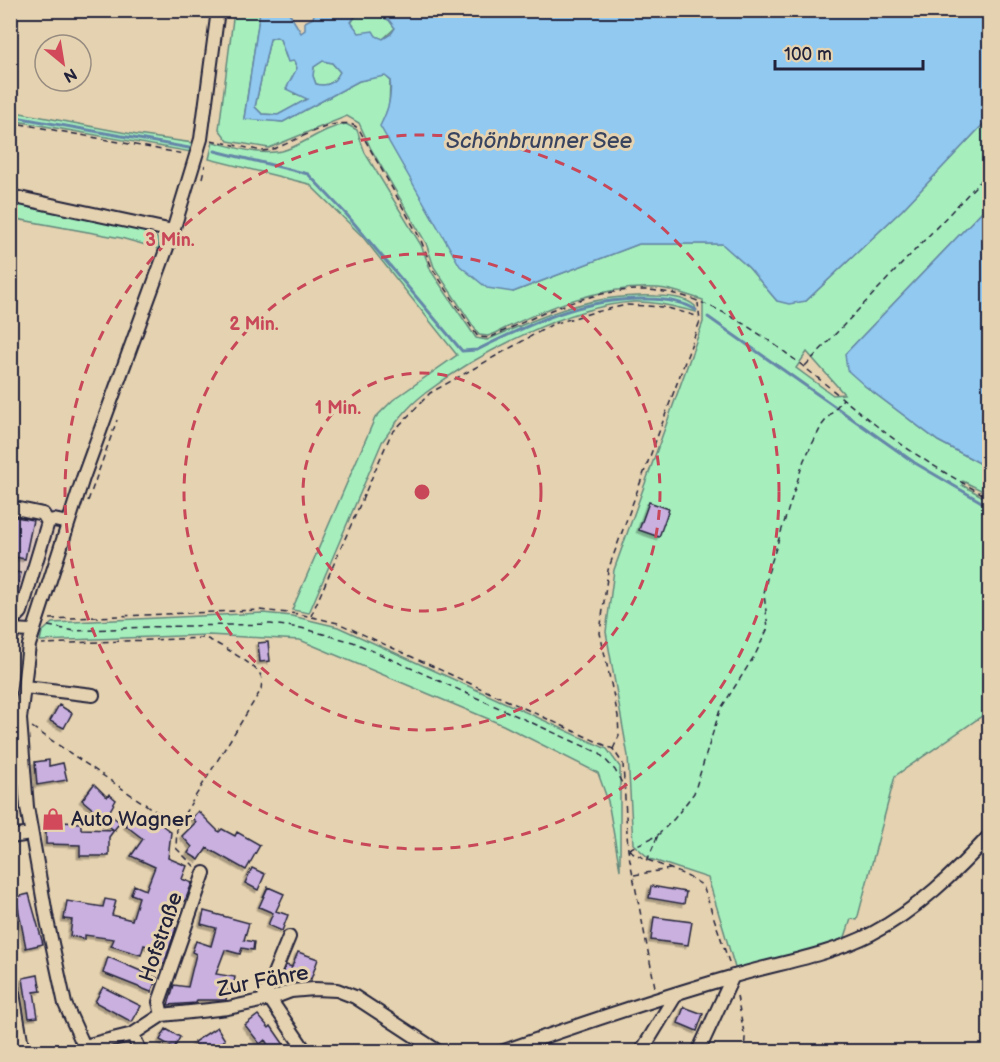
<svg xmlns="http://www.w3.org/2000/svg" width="1000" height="1062" viewBox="0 0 1000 1062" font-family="'Balsamiq Sans',sans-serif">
	<defs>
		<filter id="shadow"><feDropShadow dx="-2.5" dy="2.5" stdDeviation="0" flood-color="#0004"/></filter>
	</defs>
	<rect width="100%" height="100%" fill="#e5d2b0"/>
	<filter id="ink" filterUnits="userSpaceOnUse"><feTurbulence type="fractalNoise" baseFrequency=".0167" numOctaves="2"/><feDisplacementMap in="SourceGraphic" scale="12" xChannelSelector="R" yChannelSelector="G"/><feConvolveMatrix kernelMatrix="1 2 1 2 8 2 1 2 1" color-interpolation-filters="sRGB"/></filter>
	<g filter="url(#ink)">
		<!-- built -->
		<path fill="#ddc8be" d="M11,502l50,10 -35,111 -15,1z"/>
		<!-- green -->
		<path fill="#a6efbd" stroke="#64887c" stroke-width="1.5" fill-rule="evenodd" d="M234,11h26l-16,107 39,4 76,-41 26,-6 5,5 -1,29 124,183 126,-48h84l26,24 28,33h29l96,-91 87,-92v86l-144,150 20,32 73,55 51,27v26l-26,-13 -1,4 27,15v211l-94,65 -38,144 -6,-1 -7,21 -108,31 -28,-93 -58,-19 -17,-15 -5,-88 -22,-124 8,-62 89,-248v-22c-14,-4 -30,-11 -45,-12 -58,-3 -111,19 -162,45l-8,3 -9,-1 -45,-68 -8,-24 -55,-94 -12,-26 -12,-7 -78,32 -41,-7 -9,-12zM807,352l37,42 -11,1 -37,-27z
			M359,11h19l1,5 10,4 6,8 -12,11 -25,-6 -7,-10z
			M276,37l4,2 6,18 8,4 3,8 -3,25 10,1 4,4 -30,16 -16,-1 -7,-7 15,-68z
			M323,61l9,2 8,9c-6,11 -12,15 -24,12l-3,-8 1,-9z
			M10,111l127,24 56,8 -2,9 -180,-32z
			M346,124l11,6 8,23 56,92 10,26 45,67 11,2c58,-25 104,-47 169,-44 13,0 29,1 39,10l1,6c-21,-5 -42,-11 -63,-10 -65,4 -158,53 -209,92 -17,13 -30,31 -42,48l-73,171 -17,-3 83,-192 18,-18 64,-45 -95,-119 -53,-52 -100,-25 4,-17c22,5 46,14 69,9 22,-6 40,-23 64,-27z
			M10,201l139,30 8,7 3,11 -39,-11 -110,-20z
			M263,613l29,3 46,11 269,122 13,18v103l-12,-69 -10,-28 -95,-48 -203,-85 -92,-5 -168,6 2,-9 10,-9z"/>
		<!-- water -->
		<path fill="#91c9f0" stroke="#6586a8" stroke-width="1.5" fill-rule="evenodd" d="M260,11h28l13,22 4,-3v-8l8,-4 2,-7h44l-8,11 8,11 14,-2 3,5 7,3 8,-5 4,-6 -6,-8 -10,-4 -2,-5h612v107l-87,92 -96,91 -17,3 -12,-3 -28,-33 -27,-24h-83l-126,48 -26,-4 -27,-22 -80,-140c8,-16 12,-28 10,-46l-5,-4 -26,5 -76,41 -39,-3zM276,37l4,2 8,23 6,-1 3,7 -11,21 21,10 -29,16 -16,-1 -7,-7 15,-68zM323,61l9,2 8,9c-6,11 -12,15 -24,12l-3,-8 1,-9z
			M989,204v264l-51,-27 -73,-55 -18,-16 -2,-16z"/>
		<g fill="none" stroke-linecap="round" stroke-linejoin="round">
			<!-- stream -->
			<path stroke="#6586a8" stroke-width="3" d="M10,116l179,32
				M215,151l93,23 39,41 115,136 15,-1c55,-27 107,-53 170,-51 17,0 35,2 49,11
				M708,317l207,146 75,44"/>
		</g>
		<!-- building -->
		<path fill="#c9b0df" stroke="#22223b" stroke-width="1.5" filter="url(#shadow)" d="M649,502l20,7 -10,28 -20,-7z
			M10,516l23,4 -8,39 -15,-3z
			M10,571l11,2 -7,31h-4z
			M268,642l2,19 -10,1 -2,-19z
			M59,705l13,8 -8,15 -14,-7z
			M49,760v6l14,-3 4,17 -30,5 -2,-23z
			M94,784l13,13 2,-3 7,6 -8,14 12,8 -11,15v19h-29v-11l-34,-1v-27h14v5l21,1v6l33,1 -14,-10 2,-3 -20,-17z
			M198,811l21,21 3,-3 13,7 2,-4 23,13 -14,25 -39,-22 -8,12 -11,-7 4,-6 -10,-11 14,-14 -4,-4z
			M135,813l12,9 4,-5 20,15 -3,26 19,8 -5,13 10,4 -7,18 -5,-2 -11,26 7,3 -12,36 -8,-3 4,-11 -16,-5 -3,10 -30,-9 3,-7 -29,-4v4l-15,-3 2,-16 -8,-1 3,-18 36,6 2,-8 11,2 -4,14 20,5 7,-23 -8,-3 3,-9 12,5 9,-23 -24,-11 12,-17 -18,-14z
			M252,868l13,6 -7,16 -13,-7z
			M651,886l35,6 -2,12 -35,-6z
			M268,887l16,7 -8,17 12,4 -6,16 -14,-6 5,-12 -14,-6z
			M29,894l14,50 -17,4 -10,-51z
			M204,911l45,12 -5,17 10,2 -1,8 -11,-2 -2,6 -15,-4 -9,24 19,3 -2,11h-5l-2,12h-29l-1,3 -28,2 6,-20 14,2 8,-33 -4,-2 4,-11 15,5 5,-18 -15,-4z
			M654,917l38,5 -4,23 -37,-5z
			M298,952l20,7 -7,20 -20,-8 -5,13 -7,-1 7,-18 6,2 -1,2z
			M108,957l49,21 -6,14 -48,-19z
			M38,975l3,16 -7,1 4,25 -9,1 -6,-40z
			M103,987l38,19 -9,16 -37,-20z
			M684,1007l19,7 -6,17 -19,-8z
			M258,1015l11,13 2,-2 18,26h-17l-7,-12 -5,4 -15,-19z
			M217,1027l8,13 -20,12h-5l-6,-10z
			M166,1029l14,8 -6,11 -14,-8z"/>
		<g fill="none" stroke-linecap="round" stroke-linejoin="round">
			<!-- minor casing -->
			<g stroke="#22223b" stroke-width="16">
				<path id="minor" d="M10,196l163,35
					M10,507l33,7 5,8
					M10,614l8,1 3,-3 27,-90 6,-2 14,3
					M10,630l22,1
					M25,687l68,8
					M10,837l21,-3
					M10,975l13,77
					M270,999l36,53
					M263,1000l26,-63
					M162,1015l-3,-13 45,-129
					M133,1034l7,18
					M84,1046l49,-12 29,-19 66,-7 42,-9 21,-8 23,-2 23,1 18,7 84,55
					M83,1052l1,-6 -19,-42 -18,-84 -20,-113 -7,-88 9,-74 54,-167 90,-247 28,-92 17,-129
					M501,1052c77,-27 153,-53 230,-75 46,-14 97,-21 140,-43 45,-23 85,-62 119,-99
					M641,1052l36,-59
					M698,1052l35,-76"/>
			</g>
			<!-- path -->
			<path stroke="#22223b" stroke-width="1.5" stroke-dasharray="6 4.5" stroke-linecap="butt" d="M10,122l174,32
				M211,140l51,11 8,-1c23,-6 75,-42 90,-19l60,107 12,30 46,69 11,1c52,-24 109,-54 169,-47 81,9 164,94 228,142 33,25 67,45 104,65
				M202,178l3,-13
				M805,366l185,-195
				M88,501l29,-81
				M311,616l80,-182 39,-41 123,-69 38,-11 36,-8 37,2 36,10
				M50,619l209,-9 40,4 39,9 275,126 10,15 5,86 27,137
				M48,626l27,5 72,-4 124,-3 30,4 52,14 246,111 16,17 10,19
				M32,727l145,99 84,-136c0,-4 2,-10 0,-14 -3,-10 -45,-34 -56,-38l-163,6
				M613,749l6,-13 -1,-20 -18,-83 8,-63 92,-249 -2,-18
				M177,827l-1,21 19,19
				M629,849l29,-14 16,-16 20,-26 26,-83 35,-55 13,-27 -4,-34 4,-21 36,-113 18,-35 21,-26
				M629,850c23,15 52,19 74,36l27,79
				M647,861l11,-26
				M634,875l36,-6
				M737,996l8,42 -1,14"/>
			<!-- minor -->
			<use href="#minor" stroke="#e5d2b0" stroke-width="12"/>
		</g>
	</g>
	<!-- distance rings -->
	<g fill="none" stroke="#c84759" stroke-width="3" stroke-dasharray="10 8">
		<circle cx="422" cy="492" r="119"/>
		<circle cx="422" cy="492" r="238"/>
		<circle cx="422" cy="492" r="357"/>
	</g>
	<!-- icons -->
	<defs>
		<g id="shop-bare" transform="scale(1.8)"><path d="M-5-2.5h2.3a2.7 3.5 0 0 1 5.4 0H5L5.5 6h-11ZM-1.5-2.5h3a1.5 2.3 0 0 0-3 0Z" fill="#d1495b" stroke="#e5d2b0" stroke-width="2.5" paint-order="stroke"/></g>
	</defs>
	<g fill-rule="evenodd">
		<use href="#shop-bare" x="53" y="819"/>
	</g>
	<g text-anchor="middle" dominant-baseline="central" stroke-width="6" stroke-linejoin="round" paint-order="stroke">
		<!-- poi labels -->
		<g font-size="21" fill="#22223b" stroke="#e5d2b0" text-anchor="start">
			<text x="71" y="819">Auto Wagner</text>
		</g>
		<!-- street labels -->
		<g font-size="21" fill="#22223b" stroke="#e5d2b0">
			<text transform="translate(161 937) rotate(-71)">Hofstraße</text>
			<text transform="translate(263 981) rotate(-11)">Zur Fähre</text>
		</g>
		<!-- water labels -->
		<g font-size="22" font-style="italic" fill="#38435f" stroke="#e5d2b0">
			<text x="539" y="141">Schönbrunner See</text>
		</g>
	</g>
	<circle cx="422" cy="492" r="9" fill="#c84759" stroke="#e5d2b0" stroke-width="3"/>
	<g font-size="18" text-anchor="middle" font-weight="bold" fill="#c84759" stroke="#e5d2b0" stroke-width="6" stroke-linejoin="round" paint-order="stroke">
		<text x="170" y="246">3 Min.</text>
		<text x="254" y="330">2 Min.</text>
		<text x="338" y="414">1 Min.</text>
	</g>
	<!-- margin -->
	<rect width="1000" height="1062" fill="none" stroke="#e5d2b0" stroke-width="36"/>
	<rect x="18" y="18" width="964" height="1026" fill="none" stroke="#22223b" stroke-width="2" filter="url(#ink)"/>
	<!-- north arrow -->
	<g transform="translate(63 63) rotate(150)"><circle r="28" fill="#e5d2b0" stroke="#978c81" stroke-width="1.5"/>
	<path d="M0-4.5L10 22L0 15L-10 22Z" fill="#d1495b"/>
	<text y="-9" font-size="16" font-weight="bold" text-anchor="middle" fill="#22223b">N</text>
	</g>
	<!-- scale -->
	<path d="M775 60v9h148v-9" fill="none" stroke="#22223b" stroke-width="3"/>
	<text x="784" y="60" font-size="18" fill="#22223b" stroke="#e5d2b0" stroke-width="4.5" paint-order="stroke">100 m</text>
</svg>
